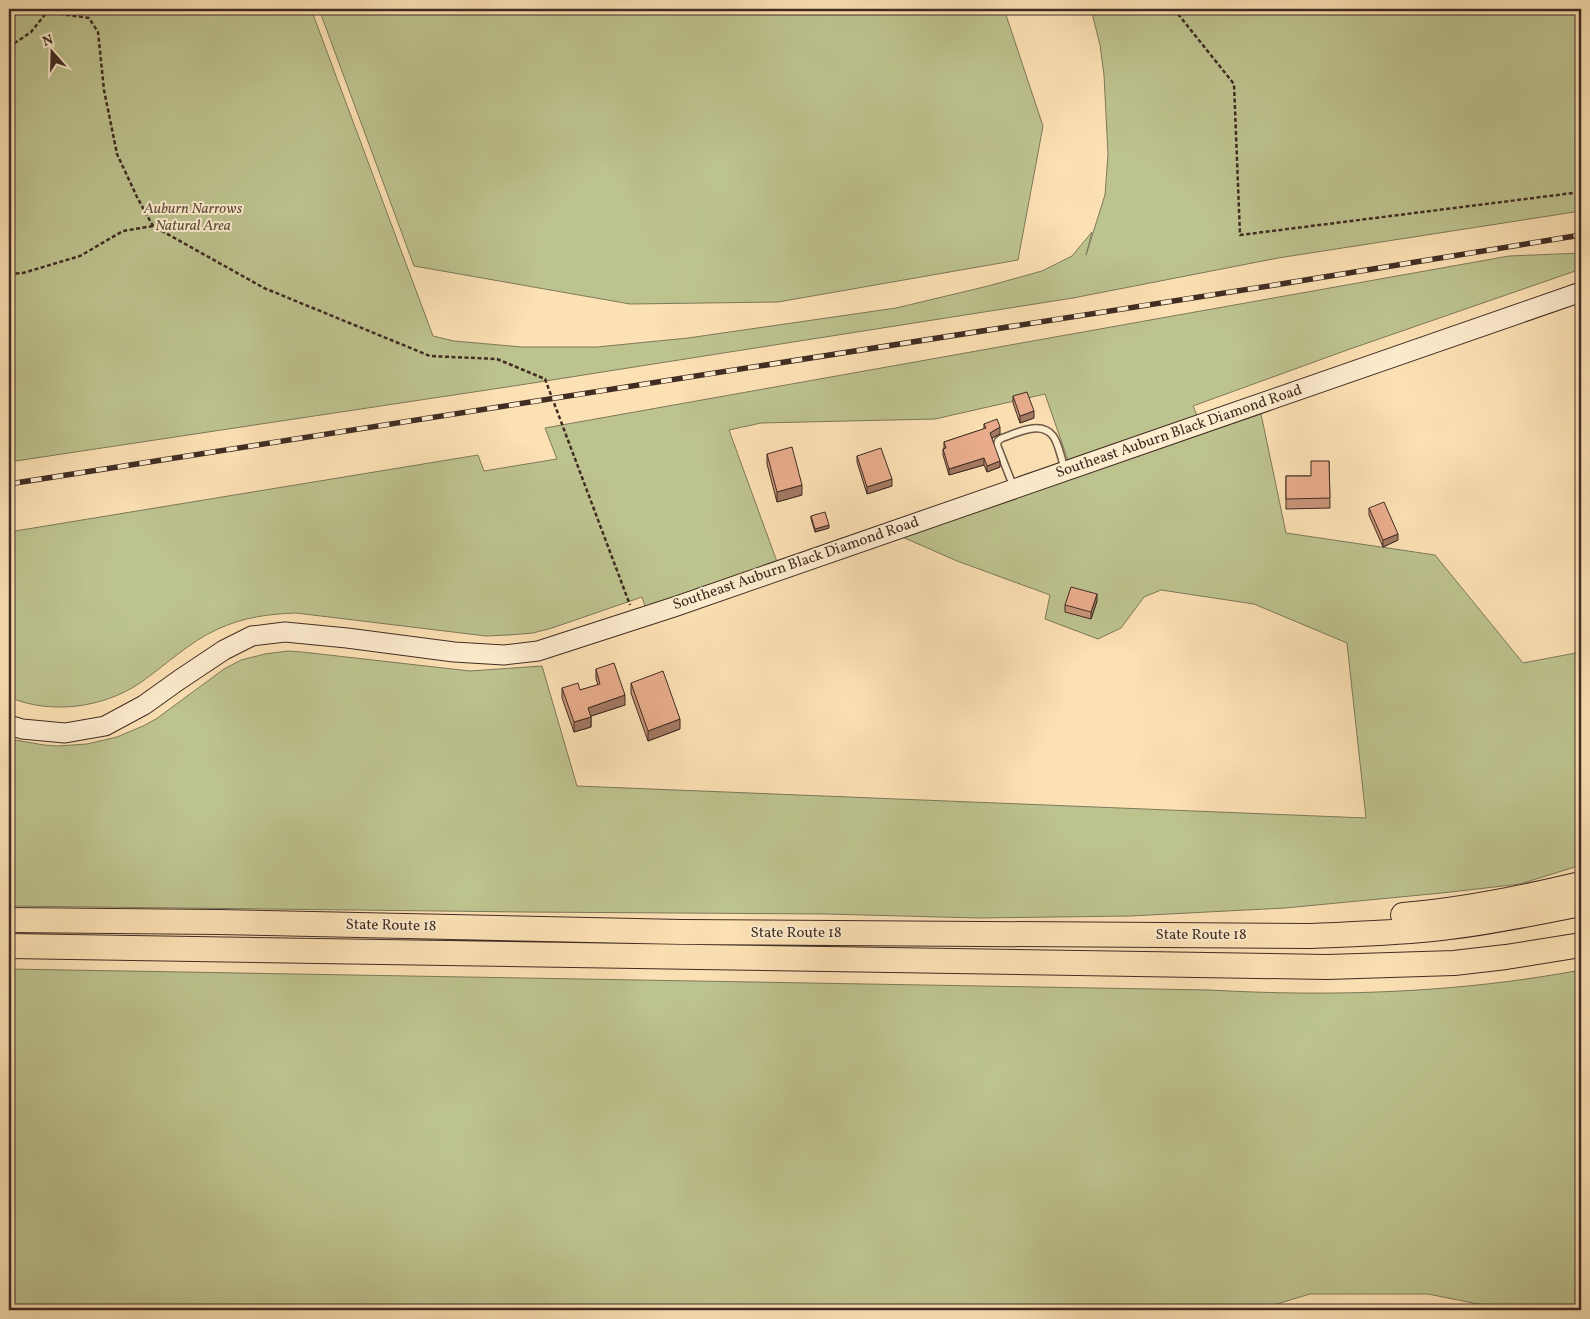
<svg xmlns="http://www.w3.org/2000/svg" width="1590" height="1319" viewBox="0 0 1590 1319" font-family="Vollkorn,serif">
	<rect width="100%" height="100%" fill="#fce1b4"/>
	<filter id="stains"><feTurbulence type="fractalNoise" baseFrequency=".004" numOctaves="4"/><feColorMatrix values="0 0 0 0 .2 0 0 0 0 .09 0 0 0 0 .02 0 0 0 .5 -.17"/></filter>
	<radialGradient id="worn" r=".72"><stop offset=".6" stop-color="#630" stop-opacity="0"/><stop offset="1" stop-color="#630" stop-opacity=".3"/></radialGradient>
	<!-- green -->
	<path fill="#bdc38f" stroke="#7e7859" d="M9,9h302l122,327 21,5 68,6h75l91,-9 208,-30 92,-22 54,-15 30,-15 20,-24 -6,23 19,-60 3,-41 -4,-79 -4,-30 -9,-36h490v202l-303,47 -205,40 -553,87 -511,77z
		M319,9h685l39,117 -25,134 -240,42 -148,2 -216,-38z
		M1581,253v16l-231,80 -157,57 8,18 -130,45 -26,-75 -110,25 -174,4 -32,7 51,140 -132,46 -6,-19 -90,31 -19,5 -24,2 -23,1 -190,-23c-27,1 -52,4 -78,16 -29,13 -52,36 -78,54 -37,25 -90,32 -131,14v-165l469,-77 6,16 73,-12 -12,-31 964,-172z
		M1261,414l25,119 149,22 88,108 58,-11v213l-61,19 -78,9 -157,15 -155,8 -152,2 -152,-4 -302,-2 -515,-6v-167l35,6 14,1 29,-2 30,-7 26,-11 13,-7 68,-50 17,-9 24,-6 23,-3 14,1 168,19 72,-5 35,120 789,32 -19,-175 -93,-39 -93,-14 -17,7 -23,31 -23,11 -53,-20 5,-24 -93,-34 -66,-29z
		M9,969l1200,21c125,7 249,3 372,-20v340h-73l-80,-16h-118l-53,16h-1248z"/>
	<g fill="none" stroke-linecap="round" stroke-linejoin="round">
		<!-- service casing -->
		<g stroke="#6f5947" stroke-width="9">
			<path id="service" d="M1014,488l-17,-43 1,-4 4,-3c15,-5 39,-18 51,-2 6,8 8,23 12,33"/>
		</g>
		<!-- secondary casing -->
		<g stroke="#402c23" stroke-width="21">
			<path id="secondary" d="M9,725l13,4 43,4 40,-7 39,-21 35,-25 45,-30 28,-14 33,-4 62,6 107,14 50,3 34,-4 136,-44 907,-315"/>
		</g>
		<!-- motorway casing -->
		<g stroke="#402c23" stroke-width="26">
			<path id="motorway" d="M1403,915c61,-5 119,-17 178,-31
				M9,920l209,2 464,10 629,4c44,-2 87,-3 130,-8 47,-5 94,-15 140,-24
				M9,946l1318,21 127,-4 52,-6 75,-12"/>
		</g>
		<!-- path -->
		<path stroke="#402c23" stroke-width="2.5" stroke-dasharray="4 2.5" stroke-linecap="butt" d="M1174,9l60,75 6,151 341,-43
			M9,18l8,-9
			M9,47l22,-15 16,-20 42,6 9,14 6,58 13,64 20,43 16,29 111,62 166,68 67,3 48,20 85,226
			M9,274l14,-1 57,-17 43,-25 30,-5"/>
		<!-- service -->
		<use href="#service" stroke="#fdecce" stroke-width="6"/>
		<!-- secondary -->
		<use href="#secondary" stroke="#fdecce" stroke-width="19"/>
		<!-- motorway -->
		<use href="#motorway" stroke="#fce1b4" stroke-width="24"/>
		<!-- rail casing -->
		<g stroke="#402c23" stroke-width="5.5">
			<path id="rail" d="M9,484l1272,-200 300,-49"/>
		</g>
		<!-- rail -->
		<use href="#rail" stroke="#fdecce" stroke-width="4" stroke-dasharray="11" stroke-linecap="butt"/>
	</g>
	<!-- wall -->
	<path fill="#c89579" stroke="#402c23" d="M1013,396l21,22 -14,5 -7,-20z
		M984,424l16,10 -8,4 8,29 -13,5 -3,-7 -35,10 -6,-20v-6h1v-7l40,-13z
		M767,454l35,41 -25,7 -10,-38z
		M857,456l35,30 -25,8 -10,-32z
		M1329,461l1,47 -44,1v-33h25z
		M1369,508l29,32 -15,7 -14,-32z
		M811,516l18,12 -14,4 -4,-13z
		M1097,601l-6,18 -26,-7v-7z
		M596,669l29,36 -34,11v11l-17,5 -12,-34v-10l18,2 18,-5 -2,-6z
		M631,683l49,46 -32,12 -17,-48z"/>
	<!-- shaded-wall -->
	<path fill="#a37963" stroke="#402c23" d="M1034,411v7l-14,5v-7z
		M1000,427v7l-10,5v-6z
		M984,458v7l-35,10v-6z
		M1000,461v6l-13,5v-6z
		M892,479v7l-25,8v-7z
		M802,485v10l-25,7v-10z
		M829,525v3l-14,4v-3z
		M1398,534v6l-15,7v-7z
		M1097,594v7l-6,18v-7z
		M625,695v10l-37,12v-9z
		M591,717v10l-17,5v-10z
		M680,719v10l-32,12v-10z"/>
	<!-- building -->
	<path fill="#e9ad8d" stroke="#402c23" d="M1027,392l7,19 -14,5 -7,-20z
		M997,419l3,8 -10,6 10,28 -13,5 -3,-8 -35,11 -6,-20 3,-1 -2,-6 42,-14 -2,-4z
		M792,447l10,38 -25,7 -10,-38z
		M881,448l11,31 -25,8 -10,-31z
		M1311,461h18l1,37 -44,1v-23h25z
		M1384,502l14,32 -15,6 -14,-32z
		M825,512l4,13 -14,4 -4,-13z
		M1071,587l26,7 -6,18 -26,-7z
		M614,663l11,32 -37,13 3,9 -17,5 -12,-34 16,-5 2,7 20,-6 -4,-15z
		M663,671l17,48 -32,12 -17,-48z"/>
	<g text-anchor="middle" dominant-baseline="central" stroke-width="4" stroke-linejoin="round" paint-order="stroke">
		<!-- park labels -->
		<g font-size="15" font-style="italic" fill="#5f523e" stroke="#fdecce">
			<text x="193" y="209">Auburn Narrows<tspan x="193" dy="17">Natural Area</tspan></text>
		</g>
		<!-- street labels -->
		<g font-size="15" fill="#402c23" stroke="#fdecce">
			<text transform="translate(1179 432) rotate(-19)">Southeast Auburn Black Diamond Road</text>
			<text transform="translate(796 564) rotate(-19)">Southeast Auburn Black Diamond Road</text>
			<text transform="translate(391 926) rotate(1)">State Route 18</text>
			<text x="796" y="933">State Route 18</text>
			<text x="1201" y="935">State Route 18</text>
		</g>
	</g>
	<!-- margin -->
	<rect width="1590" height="1319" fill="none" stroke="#fce1b4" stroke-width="30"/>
	<rect x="10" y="10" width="1570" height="1299" fill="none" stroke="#402c23" stroke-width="2.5"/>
	<rect x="15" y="15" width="1560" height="1289" fill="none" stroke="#402c23"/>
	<!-- north arrow -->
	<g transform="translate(52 52) rotate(340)" stroke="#fdecce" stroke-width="4" paint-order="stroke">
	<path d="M0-4L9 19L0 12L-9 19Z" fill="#402c23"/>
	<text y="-8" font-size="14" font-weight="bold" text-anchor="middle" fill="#402c23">N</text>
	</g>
	<rect width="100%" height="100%" filter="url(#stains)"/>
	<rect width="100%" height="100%" fill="url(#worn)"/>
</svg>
